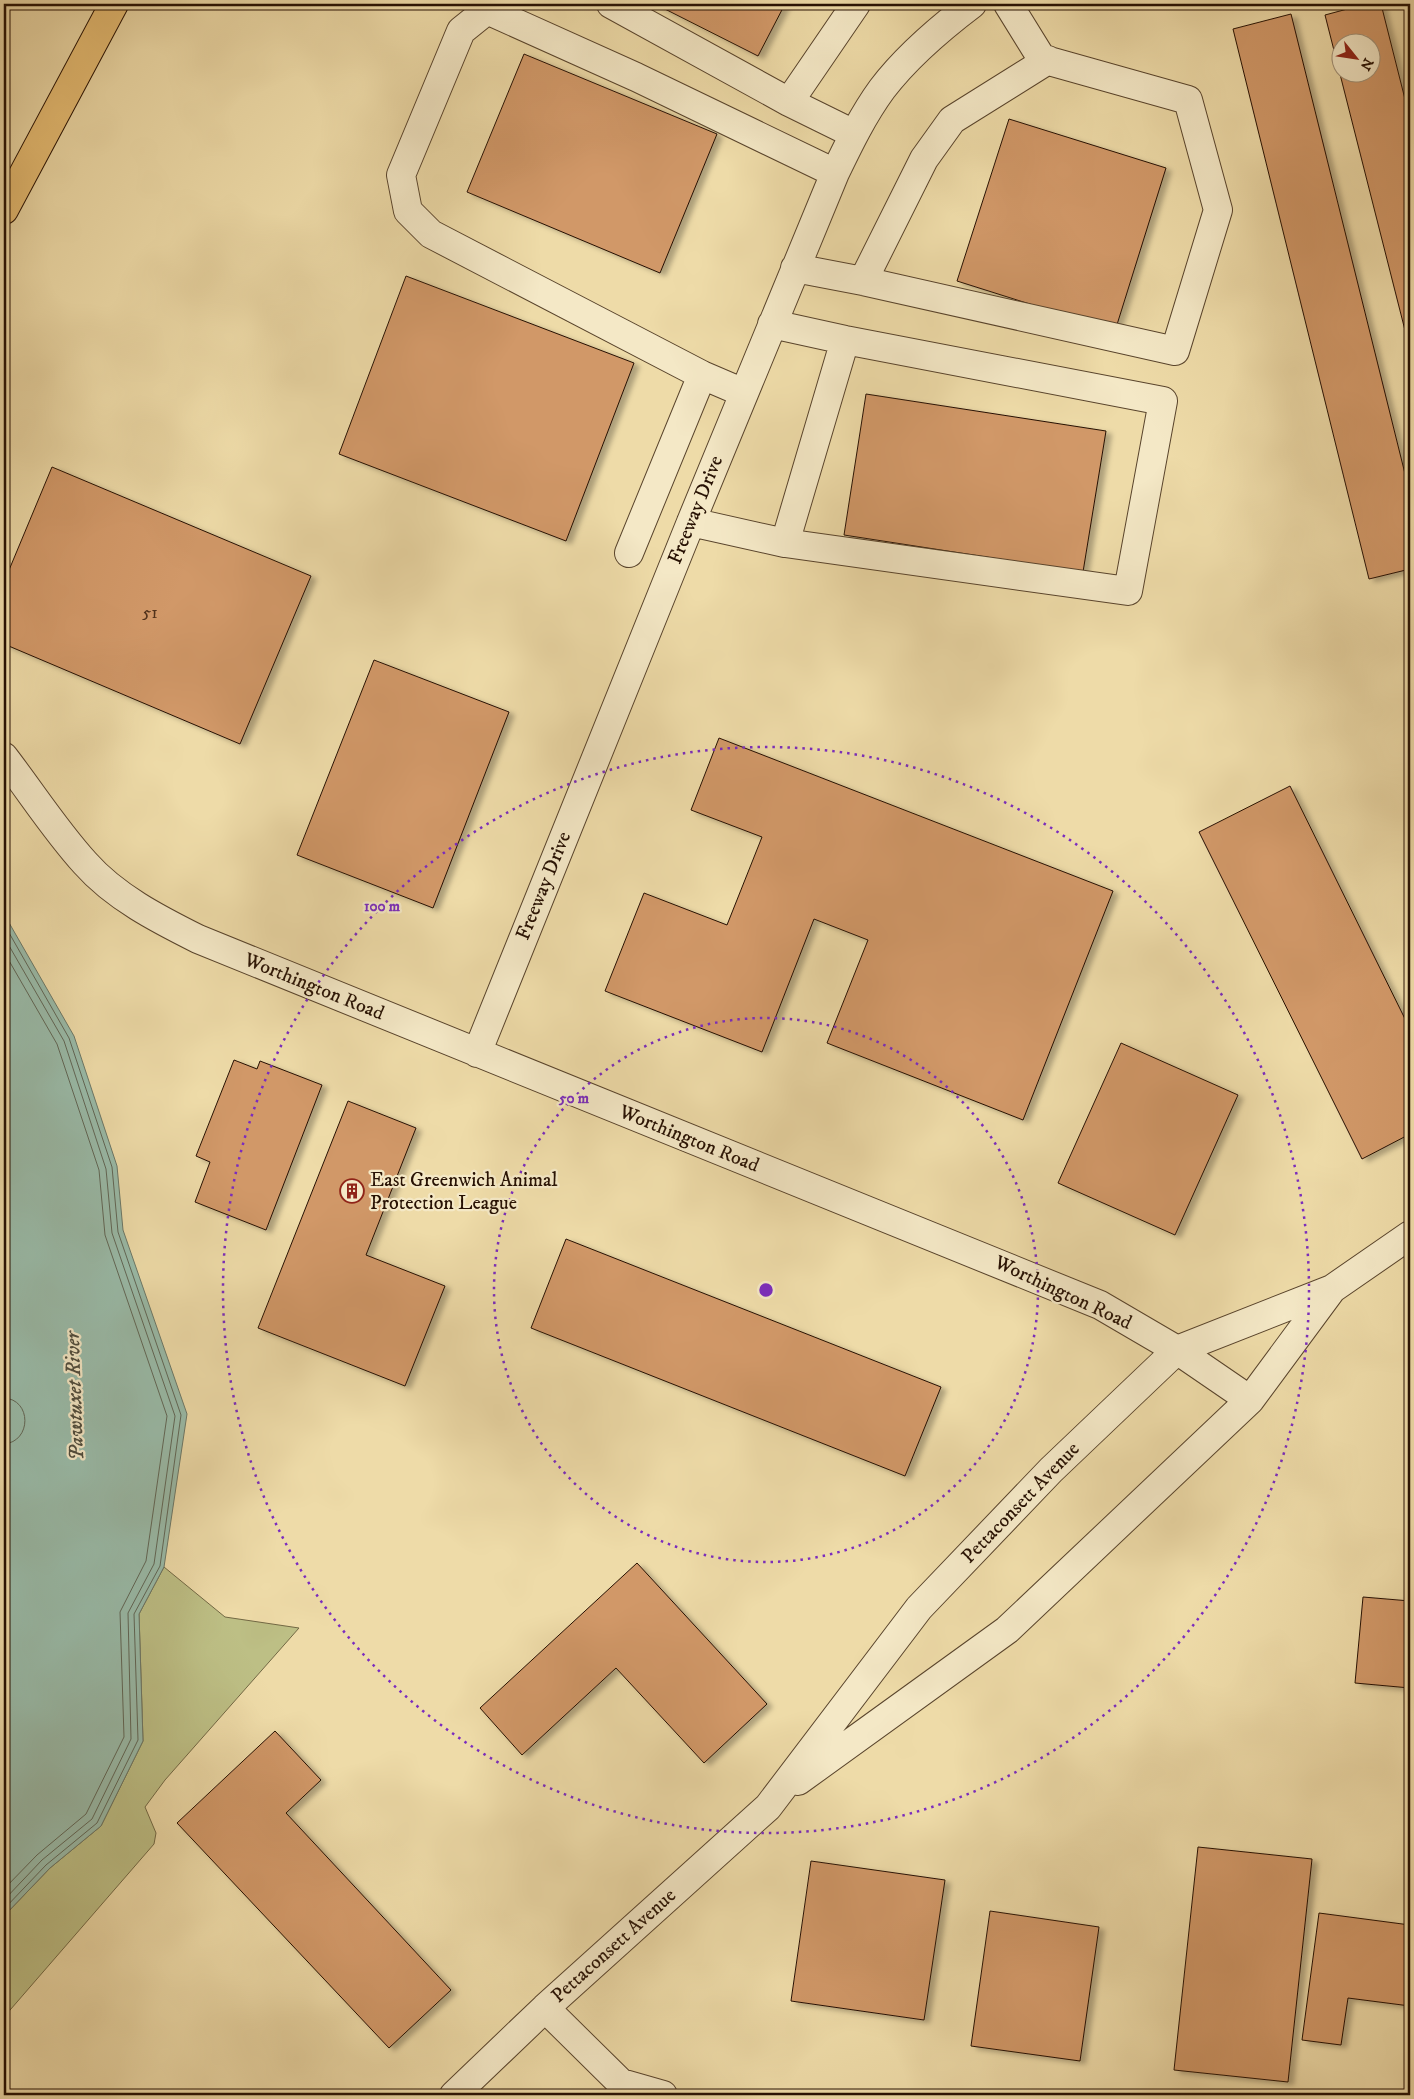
<svg xmlns="http://www.w3.org/2000/svg" width="1414" height="2099" viewBox="0 0 1414 2099" font-family="'IM FELL DW Pica',serif">
	<defs>
		<filter id="shadow"><feDropShadow dx="5.5" dy="3" stdDeviation="2.5" flood-color="#0004"/></filter>
	</defs>
	<rect width="100%" height="100%" fill="#eedba8"/>
	<filter id="stains"><feTurbulence type="fractalNoise" baseFrequency=".004" numOctaves="4"/><feColorMatrix values="0 0 0 0 .2 0 0 0 0 .09 0 0 0 0 .02 0 0 0 .5 -.17"/></filter>
	<radialGradient id="worn" r=".72"><stop offset=".6" stop-color="#630" stop-opacity="0"/><stop offset="1" stop-color="#630" stop-opacity=".3"/></radialGradient>
	<!-- green -->
	<path fill="#bdbf85" stroke="#726844" d="M164,1567l61,50 74,11 -134,152 -20,27 11,26 -2,11 -150,173v-101l46,-48 51,-42 42,-85 -4,-127z"/>
	<!-- water -->
	<path fill="#99bba9" stroke="#6b7767" d="M4,914l70,122 43,130 6,64 64,184 -23,153 -25,47 4,127 -42,85 -51,42 -46,48v-473l3,-22 -3,-27z"/>
	<g fill="none" stroke-linecap="round" stroke-linejoin="round">
		<!-- shore -->
		<path stroke="#606656" stroke-width="1" d="M4,924l65,114 43,129 6,65 63,183 -21,151 -26,48 4,126 -41,83 -51,42 -42,44
			M4,937l60,104 42,128 6,64 63,183 -21,148 -26,49 3,126 -39,80 -50,41 -38,40
			M4,952l53,92 42,126 6,65 62,181 -21,145 -26,51 4,125 -38,77 -49,41 -33,34
			M4,1398c28,1 28,44 0,46"/>
	</g>
	<!-- building -->
	<path fill="#d19867" stroke="#271103" fill-rule="evenodd" filter="url(#shadow)" d="M655,4h130l-27,52z
		M1366,4h15l29,115v231l-85,-335zM1342,42h30v30h-30z
		M1291,14l119,480v75l-41,10 -136,-550z
		M524,54l193,80 -57,139 -193,-81z
		M1009,119l157,49 -51,163 -158,-50z
		M406,276l228,87 -68,178 -227,-87z
		M866,394l240,37 -23,141 -239,-37z
		M52,467l259,109 -71,168 -236,-100v-62z
		M374,660l135,52 -76,196 -136,-53z
		M719,738l394,153 -90,229 -196,-77 41,-103 -54,-21 -52,133 -157,-61 39,-98 83,32 35,-88 -71,-27z
		M1290,786l120,243v105l-48,25 -163,-327z
		M1121,1043l117,52 -63,140 -117,-52z
		M234,1060l23,9 3,-8 62,24 -56,145 -71,-28 15,-40 -14,-6z
		M348,1101l68,27 -50,127 79,31 -40,100 -147,-58z
		M566,1239l375,148 -36,89 -374,-148z
		M637,1563l130,141 -63,59 -88,-95 -94,87 -42,-47z
		M1363,1597l47,4v87l-55,-5z
		M275,1731l46,49 -35,33 165,177 -62,58 -212,-225z
		M1198,1847l114,12 -24,223 -114,-12z
		M811,1861l134,19 -21,140 -133,-19z
		M990,1911l109,16 -19,134 -109,-15z
		M1319,1913l91,12v81l-62,-8 -7,47 -39,-5z"/>
	<g fill="none" stroke-linecap="round" stroke-linejoin="round">
		<!-- minor casing -->
		<g stroke="#59442c" stroke-width="30">
			<path id="minor" d="M611,4l178,98 65,32
				M789,102l67,-98
				M795,268l68,13 312,70 43,-141 -30,-110 -146,-41 -34,-55
				M863,281l61,-122 28,-39 96,-60
				M744,393l-42,-18 -271,-141 -23,-23 -7,-36 60,-144 26,-21 149,67 199,96
				M691,522l94,21 343,48 35,-190 -318,-61 -73,-16
				M785,543l60,-203
				M629,553l73,-178
				M4,757c27,35 51,73 81,106 30,34 73,56 113,76l902,366 77,45 73,50
				M477,1053l214,-531 144,-349c14,-29 28,-58 47,-84 25,-33 57,-60 90,-85
				M798,1781l209,-151 243,-230 82,-111
				M545,2008l76,75 42,12
				M454,2095l91,-87 223,-201 151,-199 132,-138 126,-120 155,-61 78,-54"/>
		</g>
		<!-- highway casing -->
		<g stroke="#271103" stroke-width="30">
			<path id="highway" d="M4,210l110,-206"/>
		</g>
		<!-- minor -->
		<use href="#minor" stroke="#f4e8c6" stroke-width="28"/>
		<!-- highway -->
		<use href="#highway" stroke="#e7be74" stroke-width="28"/>
	</g>
	<!-- distance rings -->
	<g fill="none" stroke="#7b2cbf" stroke-width="2.5" stroke-dasharray="2.5 5">
		<circle cx="766" cy="1290" r="272"/>
		<circle cx="766" cy="1290" r="543"/>
	</g>
	<!-- icons -->
	<defs>
		<g id="building-ring" transform="scale(1.25)"><circle r="9.5" fill="#f4e8c6" stroke="#8f2418" stroke-width="1.5"/><path d="M-4-6H4V6H1V3H-1V6H-4ZM-2.5-4.3h1.7v1.8h-1.7ZM.8-4.3h1.7v1.8H.8ZM-2.5-1h1.7V.8h-1.7ZM.8-1h1.7V.8H.8Z" fill="#8f2418"/></g>
	</defs>
	<g fill-rule="evenodd">
		<use href="#building-ring" x="352" y="1191"/>
	</g>
	<g text-anchor="middle" dominant-baseline="central" stroke-width="4.5" stroke-linejoin="round" paint-order="stroke">
		<!-- number labels -->
		<g font-size="18" fill="#52331c">
			<text x="150" y="613">51</text>
		</g>
		<!-- street labels -->
		<g font-size="20" fill="#271103" stroke="#f4e8c6">
			<text transform="translate(696 510) rotate(-68)">Freeway Drive</text>
			<text transform="translate(544 886) rotate(-68)">Freeway Drive</text>
			<text transform="translate(314 987) rotate(22)">Worthington Road</text>
			<text transform="translate(689 1139) rotate(22)">Worthington Road</text>
			<text transform="translate(1063 1293) rotate(25)">Worthington Road</text>
			<text transform="translate(1021 1503) rotate(-46)">Pettaconsett Avenue</text>
			<text transform="translate(614 1946) rotate(-42)">Pettaconsett Avenue</text>
		</g>
		<!-- poi labels -->
		<g font-size="20" fill="#271103" stroke="#f4e8c6" text-anchor="start">
			<text x="370" y="1180">East Greenwich Animal<tspan x="370" dy="23">Protection League</tspan></text>
		</g>
		<!-- water labels -->
		<g font-size="21" font-style="italic" fill="#4f4c3d" stroke="#f4e8c6">
			<text transform="translate(75 1396) rotate(-92)">Pawtuxet River</text>
		</g>
	</g>
	<circle cx="766" cy="1290" r="8" fill="#7b2cbf" stroke="#f4e8c6" stroke-width="2.5"/>
	<g font-size="15" text-anchor="middle" font-weight="bold" fill="#7b2cbf" stroke="#f4e8c6" stroke-width="4.5" stroke-linejoin="round" paint-order="stroke">
		<text x="382" y="911">100 m</text>
		<text x="574" y="1103">50 m</text>
	</g>
	<!-- margin -->
	<rect width="1414" height="2099" fill="none" stroke="#eedba8" stroke-width="20"/>
	<rect x="5" y="5" width="1404" height="2089" fill="none" stroke="#271103" stroke-width="2.5"/>
	<rect x="10" y="10" width="1394" height="2079" fill="none" stroke="#271103"/>
	<!-- north arrow -->
	<g transform="translate(1356 58) rotate(120)"><circle r="24" fill="#f4e8c6" stroke="#a29278"/>
	<path d="M0-4L9 19L0 12L-9 19Z" fill="#8f2418"/>
	<text y="-8" font-size="14" font-weight="bold" text-anchor="middle" fill="#271103">N</text>
	</g>
	<rect width="100%" height="100%" filter="url(#stains)"/>
	<rect width="100%" height="100%" fill="url(#worn)"/>
</svg>
